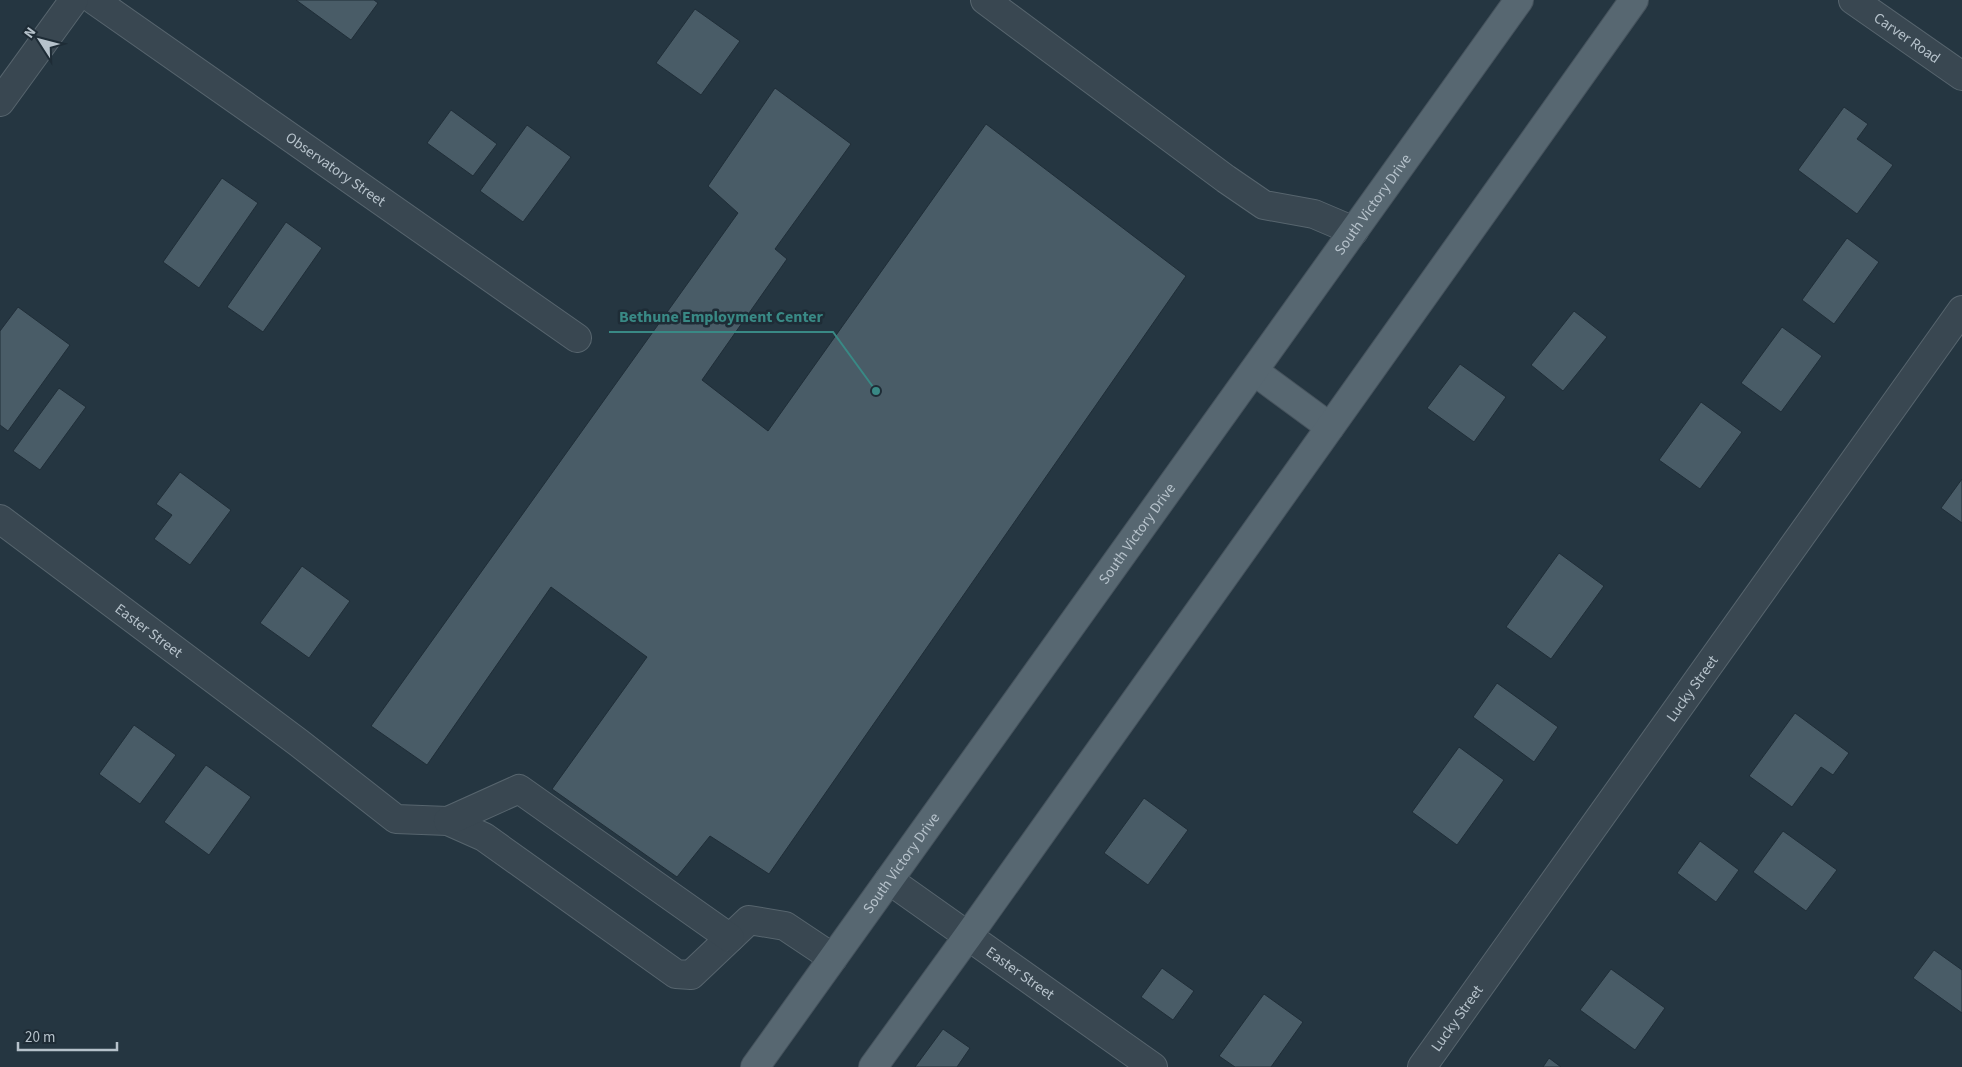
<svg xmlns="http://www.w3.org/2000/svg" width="1962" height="1067" viewBox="0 0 1962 1067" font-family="'Source Sans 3',sans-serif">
	<rect width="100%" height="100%" fill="#253641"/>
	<!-- building -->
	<path fill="#495c67" stroke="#202e38" d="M296,0h78l4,3 -27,37z
		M695,9l45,32 -39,54 -45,-32z
		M775,88l76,56 -76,105 12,10 -85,121 66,51 218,-307 200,152 -417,598 -59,-38 -33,41 -125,-88 95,-132 -96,-70 -124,178 -56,-39 367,-513 -30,-27z
		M1844,107l24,17 -11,15 36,26 -36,49 -59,-44z
		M451,110l46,34 -24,32 -46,-33z
		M527,125l44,32 -48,65 -43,-31z
		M222,178l36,25 -59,85 -36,-26z
		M286,222l36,26 -59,84 -36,-25z
		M1847,238l32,24 -45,62 -32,-24z
		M18,307l52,38 -62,86 -8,-6v-94z
		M1574,311l33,26 -44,54 -32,-26z
		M1782,327l40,29 -41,56 -40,-29z
		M1460,364l46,33 -32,45 -47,-34z
		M59,388l27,19 -46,63 -27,-19z
		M1701,402l41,30 -42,57 -41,-29z
		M180,472l51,38 -41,55 -36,-26 18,-24 -16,-11z
		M1962,479v44l-21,-15z
		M1559,553l45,33 -53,73 -45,-32z
		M302,566l48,35 -41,57 -49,-35z
		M1497,683l61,44 -24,35 -61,-45z
		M1795,713l54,40 -16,22 -12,-8 -29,40 -43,-31z
		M134,725l42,30 -36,49 -41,-30z
		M1459,747l45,33 -47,65 -45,-33z
		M206,765l45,32 -42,58 -45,-33z
		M1144,798l44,32 -40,55 -44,-32z
		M1783,831l54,39 -31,41 -53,-39z
		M1700,841l39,29 -23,32 -39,-29z
		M1934,950l28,20v43l-49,-35z
		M1162,968l32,23 -21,29 -32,-23z
		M1611,969l54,39 -30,42 -55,-40z
		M1264,994l39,28 -32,45h-36l-16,-11z
		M943,1029l27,19 -13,19h-42z
		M1549,1058l12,9h-18z"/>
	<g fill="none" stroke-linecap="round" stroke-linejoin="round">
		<!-- minor casing -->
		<g stroke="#57656e" stroke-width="30">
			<g id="minor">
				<path id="s1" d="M94,0l483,338"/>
				<path d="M985,0l241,179 38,26 50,9 40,17"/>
				<path id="s2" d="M1853,0l109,76"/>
				<path d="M0,102l74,-102"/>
				<path id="s3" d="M0,519l299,224 97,76 52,2 36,16 192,137 15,1 58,-55 36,6 48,32"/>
				<path d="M448,821l71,-32 211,149"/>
				<path id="s4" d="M889,880l264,187"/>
				<path id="s5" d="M1422,1067l540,-757"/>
			</g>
		</g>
		<!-- major casing -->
		<g stroke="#46535d" stroke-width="30">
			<g id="major">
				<path d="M1254,371l76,56"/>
				<path id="s6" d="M755,1067l764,-1067"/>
				<path d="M873,1067l95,-131 666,-936"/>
			</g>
		</g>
		<!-- minor -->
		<use href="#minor" stroke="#394751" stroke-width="28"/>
		<!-- major -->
		<use href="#major" stroke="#576771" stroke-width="28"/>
	</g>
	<g text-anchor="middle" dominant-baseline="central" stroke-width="5" stroke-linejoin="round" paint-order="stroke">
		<!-- street labels -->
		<g font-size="15" fill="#b6c2cb" stroke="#1e2c36">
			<text stroke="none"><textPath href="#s2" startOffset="66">Carver Road</textPath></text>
			<text stroke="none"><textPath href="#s1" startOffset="295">Observatory Street</textPath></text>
			<text stroke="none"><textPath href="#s6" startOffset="1061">South Victory Drive</textPath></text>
			<text stroke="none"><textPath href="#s6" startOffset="656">South Victory Drive</textPath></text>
			<text stroke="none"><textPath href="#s3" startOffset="186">Easter Street</textPath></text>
			<text stroke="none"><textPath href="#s5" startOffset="465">Lucky Street</textPath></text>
			<text stroke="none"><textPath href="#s6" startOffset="251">South Victory Drive</textPath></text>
			<text stroke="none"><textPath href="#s4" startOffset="161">Easter Street</textPath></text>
			<text stroke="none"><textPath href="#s5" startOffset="60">Lucky Street</textPath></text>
		</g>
	</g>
	<!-- callouts -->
	<path fill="none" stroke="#398985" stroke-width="2" d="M876 391L833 332H609"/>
	<circle fill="#398985" stroke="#1e2c36" stroke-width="2" cx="876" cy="391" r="5"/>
	<g font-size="16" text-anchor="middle" font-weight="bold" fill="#398985" stroke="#1e2c36" stroke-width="5" stroke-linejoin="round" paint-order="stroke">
		<text x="721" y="322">Bethune Employment Center</text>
	</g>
	<!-- north arrow -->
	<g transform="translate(40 40) rotate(306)" stroke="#1e2c36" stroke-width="4" paint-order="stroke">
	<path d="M0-4L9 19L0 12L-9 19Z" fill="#b6c2cb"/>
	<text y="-8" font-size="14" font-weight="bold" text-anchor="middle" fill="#b6c2cb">N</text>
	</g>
	<!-- scale -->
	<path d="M18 1042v8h99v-8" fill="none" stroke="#b6c2cb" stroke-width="2.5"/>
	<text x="25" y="1042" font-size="15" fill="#b6c2cb" stroke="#1e2c36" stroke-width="4" paint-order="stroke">20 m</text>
</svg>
